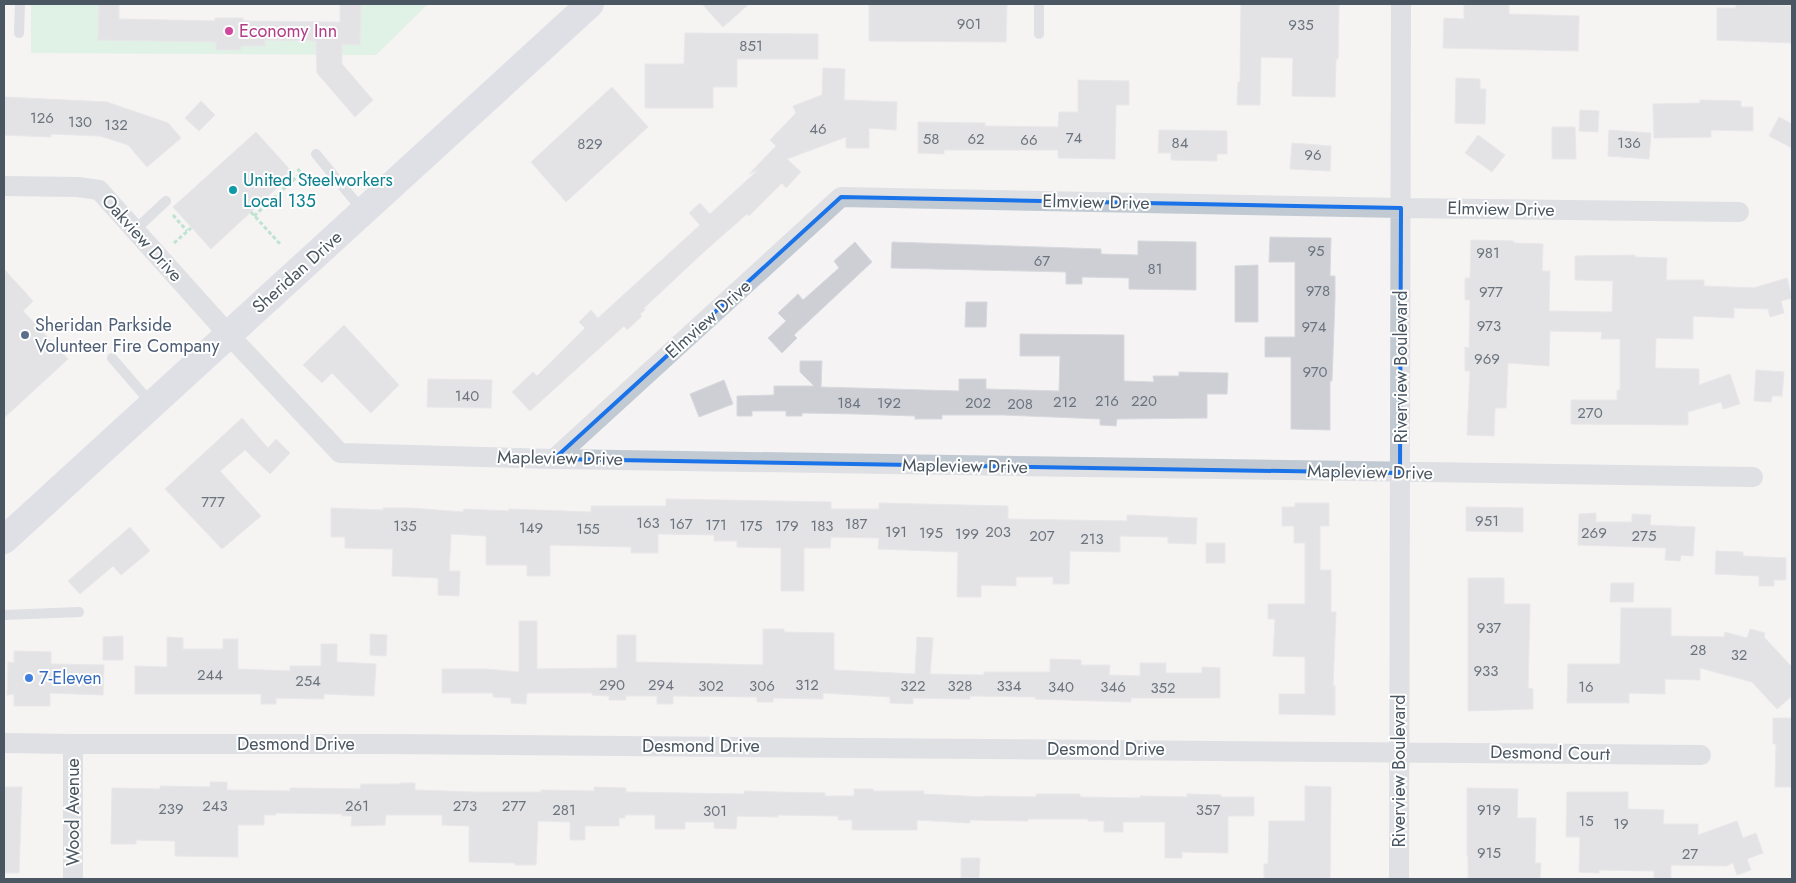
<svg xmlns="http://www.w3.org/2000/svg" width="1796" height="883" viewBox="0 0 1796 883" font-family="Jost,sans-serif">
	<rect width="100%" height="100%" fill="#f5f3f3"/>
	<!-- green -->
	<path fill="#c3f1d5" d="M31,4h68l-1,35 118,3v8h25v-4h24v-6l51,1v2l44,2 1,-41h67l-52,51 -345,-2z"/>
	<!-- building -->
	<path fill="#cdcfd5" stroke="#d7d9de" d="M99,4h20v15l96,2v-3h28v3l97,1v-18h21l-1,41 -18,-1v20l31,36 -18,17 -38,-44 -1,-32 -51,-1v6h-24v4h-25v-8l-118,-2z
		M702,4h47l-26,23z
		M869,4h138l-1,38 -137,-1z
		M1241,4h98l-1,55h-2l-1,38 -43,-1 1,-38 -32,-1 -1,48h-23l1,-23h2z
		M1464,4h45v10l70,2 -1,35 -135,-3 1,-30 20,1z
		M1736,5l56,1v37l-75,-3v-32h19z
		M685,33l133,1v25h-81v28h-24v21h-68v-44h39z
		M823,68l22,1 -1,31 53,2 -1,28 -27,-2v20h-23v-11l-59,22 14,13 -15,16 -4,-5 -33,33 -2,-2 -41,36 -62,58 1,2 -5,4 2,2 -15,14 -3,-4 -94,85 -18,-19 21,-20 4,4 48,-48 -6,-6 12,-12 7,8 102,-93 -11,-12 11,-10 10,11 48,-44 -9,4 27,-28 -6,-6 26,-27 -3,-7 29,-11z
		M1456,78l24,1v10h6l-1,35 -30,-1z
		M1078,80l51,1v24h-13l-1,54 -57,-1v-8h-114v4l-26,-1v-31l67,1v3l73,1 1,-15h19z
		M612,87l36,40 -82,75 -35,-40z
		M4,97l103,5 61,21 13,15 -34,29 -19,-22 -28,-9 -49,-2v3l-47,-2z
		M1700,100l41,1v6h12v24l-42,-1v7l-57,1 -1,-34 47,-1z
		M201,101l14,14 -16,16 -14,-13z
		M1580,110l19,1 -1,21 -19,-1z
		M1779,117l13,7v24l-23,-12z
		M1552,127h23l1,32h-24z
		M1159,130l68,1v23h-10v7l-46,-1v-7h-13z
		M1609,130l42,3 -2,26 -41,-3z
		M256,132l37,41 -82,76 -38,-42z
		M1478,135l27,20 -13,17 -27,-19z
		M1292,143l39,3 -1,25 -40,-2z
		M1270,237l61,1 -1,38h5v23l-3,82h-2v49l-39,-1v-72h-26v-20h30v-75h-26z
		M1471,240l43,1v2l29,1 -1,27h8l-1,40 63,1 1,-31 -38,-1v-24l60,-1v2l32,1 -1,22h38v6l50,2 33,-10 5,20 -11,3 3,12 -14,4 -2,-8 -34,-1v10l-41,-2v23l-37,-1 -1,30 44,1v16l31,-11 10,30 -17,5 -2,-7 -33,10v13l-117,-1v-24h46v-10h3v-51h-19l1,-7 -52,-1 -1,35 -41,-3 -2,45h-11l-1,28 -27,-1 3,-64h-5v-24l4,1 1,-48h-5v-22h5z
		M1138,241l58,1v48l-67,-1v-11l-47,-1v7h-16v-12l-175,-4 1,-26 209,7v5l37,1z
		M855,242l17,20 -78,73 3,3 -15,15 -14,-15 18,-17 -8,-8 20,-19 5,6 36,-32 -5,-7z
		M1258,265v57h-23v-56z
		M4,269l29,32 -10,10 45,48 -64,59z
		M966,302h21l-1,25h-21z
		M344,325l55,60 -28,28 -39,-40 -10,10 -19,-18z
		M1020,334l104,1v46l30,1 -1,-6h26v-4l49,1 -1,21h-20v24l-90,1 -1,7 -16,-1v-6l-97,-4h-61v4h-27v-3l-59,-2 -54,-1v3h-16v-5h-34v5h-15v-20l37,-1v-9h40l-14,-14v-11h22l-1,26 138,4v-12h27v10l73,2 1,-35h-40z
		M1756,370l28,2 -2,24h-10l-1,6 -17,-1z
		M428,379l64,1 -1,28 -64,-1z
		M724,380l9,24 -34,13 -9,-23z
		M242,418l26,30 8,-9 14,14 -20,21 -25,-24 -25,21 41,45 -39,33 -57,-60z
		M666,499l165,3v7h48v-6l129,3v13l119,2v-6l70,3 -1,26 -28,-1v-6l-48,-1v16l-50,-1 -1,33h-16v-7h-37v9l-35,-1v12h-24l1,-45 -80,-3 1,-11 -48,-1 -1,11h-26v43h-23v-43l-44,-1v-6h-23v-6l-56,-1v19h-27v-6l-81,-2v31h-23v-11h-41v-29l-35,-2 -2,37h11l-1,25 -21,-1v-17l-46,-2 1,-27 -48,-1v-11h-14v-29l52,2v-2h28l52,4 1,-3 45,2v-2l82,3v-6h75z
		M1295,503h34v23h-9v44h11v42h5l-3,74h2v29l-56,-1v-20h26v-37l-32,-1 2,-37h-7v-15h37v-61h-11v-17h-12v-19h13z
		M1466,507l57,1v24l-57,-1z
		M1596,513v9h36v-8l19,1 -1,10 45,2 -2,29 -12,-1 -1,6 -15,-1 1,-12 -88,-3 1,-31z
		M130,527l20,24 -29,24 -8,-9 -33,28 -12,-13z
		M1206,543h19v20h-19z
		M1716,551l27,1v4l43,2v22h-12v6h-15v-10l-44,-2z
		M1468,578h36v26h26l-2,84 5,1v20l-65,2z
		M1611,583h23l-1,19h-23z
		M1621,608h50v28l53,1 1,-5 22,6 3,-9 15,4 -1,4 28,30v29l-15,13 -25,-27 -52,-14v12l-35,-1v15l-36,-1v10h-62l1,-39h52z
		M519,621h18v48l80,-1v-33h19v27l127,3v-36h21v3l50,1v37l81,4 2,-37 16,1 -3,36 54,1v-3h66v-13l31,1v5h29l-1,10 31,1v-13h26v10h36v-6l18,1v30h-89v4l-96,-3 1,-2 -66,-1v3l-57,-1v6l-23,-1v-6l-67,-4v6l-50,-1v4h-16v-5l-84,-1v8h-16v-8h-31v4h-17v-4l-17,-1v-2h-65l-1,11 -15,-1v-5l-18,-1v-4h-51v-24h44l33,3z
		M370,634l17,1 -1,21 -16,-1z
		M123,636v24h-20v-23z
		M167,637l16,1v11h40v-10h15v30l52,2v-5h31v-22h16v18l39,2 -2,32 -50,-2v5l-48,-1v6h-15v-10h-126v-28l32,1z
		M14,651l37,1v12l53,1 -1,30 -53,-2v13h-36v-12l-7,1 1,-33 6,1z
		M1773,718h19v69h-17l1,-43h-3z
		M210,782h17v8l63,1v-3l70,1 1,-5h39v-1h15v7l58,2h68v-2l53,1v-4l32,1v4l118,2v-3l34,1 47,1v3h29v-7h19v2h51v3l60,3v-1l52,1v-3h44v3l60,1v-2l47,1v-3l34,1v2h33v19h-26v37l-46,-1v6h-17v-36h-42v10h-19v-11h-16v-2h-60v2l-58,-1v3l-53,-3v10h-65v-10h-14v-4l-60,-1v2l-41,-1 -1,13 -22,-1v-6h-29v7h-30v-14h-30v3h-6v8h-34v14h-15v-18l-32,-1 -2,44h-21v-2l-46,-1v-36l-27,-1v-10h-56l-1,10 -34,1 1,-10h-10v-2l-66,-1v2h-12v10h-26v32l-63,-1v-15l-39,-1v4h-25l1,-56 48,1v-3l50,1z
		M1305,786l26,1 -1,92h-66v-15h4l1,-43h36z
		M4,787h18l-3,86h-15z
		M1467,788l51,1 -1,29h19l-1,45h6l-1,16h-72v-23h-1z
		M1567,792h61v17l36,1 -1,14h35v11l39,-14 6,17 13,-5 7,20 -16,6 4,11 -14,5 -4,-12 -7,3 -55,-1v14h-17v-8l-55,-1v3l-20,-1 1,-35h-14z
		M961,858h19l-1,20h-18z"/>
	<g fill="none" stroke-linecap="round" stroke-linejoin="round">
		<!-- path -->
		<path stroke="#7ad0a6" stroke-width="3" stroke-dasharray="4 2.5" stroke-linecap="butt" d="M251,212l29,32
			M173,215l14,16
			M254,216l47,-43 -4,-5
			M174,243l17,-15"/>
		<!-- service -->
		<path stroke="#c1cad2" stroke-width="10" d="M19,33l1,-29
			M1039,34v-30
			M316,154l47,57
			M135,230l31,-29
			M112,358l39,45
			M4,615l75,-3"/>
		<!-- minor -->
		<path stroke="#c1cad2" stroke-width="20" d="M4,186l74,1 21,3 129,144 112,119 214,6 1199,18
			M554,459l287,-262 560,11 338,4
			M4,743l69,1h313l1315,11
			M73,744v135
			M1399,879l2,-875"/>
		<!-- secondary -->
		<path stroke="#c1cbd6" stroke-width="28" d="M4,540l586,-536"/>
	</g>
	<!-- marked area -->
	<path d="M0 0H1796V883H0ZM841,197l560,11 -1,265 -846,-14z" fill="#f5f3f3" fill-opacity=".55" fill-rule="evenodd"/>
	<path fill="none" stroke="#1a73e8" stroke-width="4" stroke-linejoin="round" d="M841,197l560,11 -1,265 -846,-14z"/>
	<!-- markers -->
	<circle fill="#d1479c" stroke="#fff" stroke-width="2" cx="229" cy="31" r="5"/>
	<circle fill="#0f9aa8" stroke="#fff" stroke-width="2" cx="233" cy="190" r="5"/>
	<circle fill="#5c6f8a" stroke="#fff" stroke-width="2" cx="25" cy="335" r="5"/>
	<circle fill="#3f7fe0" stroke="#fff" stroke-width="2" cx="29" cy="678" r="5"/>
	<g text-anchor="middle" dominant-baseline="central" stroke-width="4" stroke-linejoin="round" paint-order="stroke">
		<!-- number labels -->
		<g font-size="15" fill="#6b747e">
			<text x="969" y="24">901</text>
			<text x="1301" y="25">935</text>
			<text x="751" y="46">851</text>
			<text x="42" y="118">126</text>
			<text x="80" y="122">130</text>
			<text x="116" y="125">132</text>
			<text x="818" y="129">46</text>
			<text x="1074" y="138">74</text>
			<text x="931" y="139">58</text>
			<text x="976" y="139">62</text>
			<text x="1029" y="140">66</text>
			<text x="1180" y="143">84</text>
			<text x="1629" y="143">136</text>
			<text x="590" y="144">829</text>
			<text x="1313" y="155">96</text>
			<text x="1316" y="251">95</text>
			<text x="1488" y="253">981</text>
			<text x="1042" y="261">67</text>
			<text x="1155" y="269">81</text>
			<text x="1318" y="291">978</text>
			<text x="1491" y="292">977</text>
			<text x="1489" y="326">973</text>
			<text x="1314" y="327">974</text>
			<text x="1487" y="359">969</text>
			<text x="1315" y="372">970</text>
			<text x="467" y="396">140</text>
			<text x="1107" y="401">216</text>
			<text x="1144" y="401">220</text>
			<text x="1065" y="402">212</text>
			<text x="849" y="403">184</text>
			<text x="889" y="403">192</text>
			<text x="978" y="403">202</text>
			<text x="1020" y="404">208</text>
			<text x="1590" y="413">270</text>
			<text x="213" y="502">777</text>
			<text x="1487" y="521">951</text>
			<text x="648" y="523">163</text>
			<text x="681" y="524">167</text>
			<text x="856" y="524">187</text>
			<text x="716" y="525">171</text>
			<text x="405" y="526">135</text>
			<text x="751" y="526">175</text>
			<text x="787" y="526">179</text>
			<text x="822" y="526">183</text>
			<text x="531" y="528">149</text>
			<text x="588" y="529">155</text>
			<text x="896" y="532">191</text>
			<text x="998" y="532">203</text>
			<text x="931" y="533">195</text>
			<text x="1594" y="533">269</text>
			<text x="967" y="534">199</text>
			<text x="1042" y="536">207</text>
			<text x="1644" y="536">275</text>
			<text x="1092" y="539">213</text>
			<text x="1489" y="628">937</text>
			<text x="1698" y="650">28</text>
			<text x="1739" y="655">32</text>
			<text x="1486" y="671">933</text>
			<text x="210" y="675">244</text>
			<text x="308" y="681">254</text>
			<text x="612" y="685">290</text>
			<text x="661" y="685">294</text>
			<text x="807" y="685">312</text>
			<text x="711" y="686">302</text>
			<text x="762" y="686">306</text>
			<text x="913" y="686">322</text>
			<text x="960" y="686">328</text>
			<text x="1009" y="686">334</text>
			<text x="1061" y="687">340</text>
			<text x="1113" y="687">346</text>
			<text x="1586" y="687">16</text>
			<text x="1163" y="688">352</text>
			<text x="215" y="806">243</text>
			<text x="357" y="806">261</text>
			<text x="465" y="806">273</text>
			<text x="514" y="806">277</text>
			<text x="171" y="809">239</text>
			<text x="564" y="810">281</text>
			<text x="1208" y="810">357</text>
			<text x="1489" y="810">919</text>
			<text x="715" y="811">301</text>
			<text x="1586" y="821">15</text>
			<text x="1621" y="824">19</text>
			<text x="1489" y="853">915</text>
			<text x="1690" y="854">27</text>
		</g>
		<!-- hotel labels -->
		<g font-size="18" fill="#b23c85" stroke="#fff" text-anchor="start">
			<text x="239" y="31">Economy Inn</text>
		</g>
		<!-- culture labels -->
		<g font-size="18" fill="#0d838f" stroke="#fff" text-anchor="start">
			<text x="243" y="180">United Steelworkers<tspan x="243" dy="21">Local 135</tspan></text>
		</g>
		<!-- street labels -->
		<g font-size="18" fill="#4a5661" stroke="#fff">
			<text transform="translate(1096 202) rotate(1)">Elmview Drive</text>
			<text transform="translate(1501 209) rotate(1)">Elmview Drive</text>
			<text transform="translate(142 238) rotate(48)">Oakview Drive</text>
			<text transform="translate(297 272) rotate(-42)">Sheridan Drive</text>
			<text transform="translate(708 319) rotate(-42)">Elmview Drive</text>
			<text transform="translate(1401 367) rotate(-90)">Riverview Boulevard</text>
			<text transform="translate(560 458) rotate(1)">Mapleview Drive</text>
			<text transform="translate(965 466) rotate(1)">Mapleview Drive</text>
			<text transform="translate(1370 472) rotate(1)">Mapleview Drive</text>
			<text x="296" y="744">Desmond Drive</text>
			<text x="701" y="746">Desmond Drive</text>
			<text x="1106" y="749">Desmond Drive</text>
			<text transform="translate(1550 753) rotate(1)">Desmond Court</text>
			<text transform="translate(1399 771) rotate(-90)">Riverview Boulevard</text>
			<text transform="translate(73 812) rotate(-90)">Wood Avenue</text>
		</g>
		<!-- service labels -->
		<g font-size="18" fill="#4e5e75" stroke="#fff" text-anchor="start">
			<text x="35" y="325">Sheridan Parkside<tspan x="35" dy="21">Volunteer Fire Company</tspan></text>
		</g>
		<!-- shop labels -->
		<g font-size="18" fill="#366cbe" stroke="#fff" text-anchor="start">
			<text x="39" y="678">7-Eleven</text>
		</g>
	</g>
	<!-- border -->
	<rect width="1796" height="883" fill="none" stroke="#4a5661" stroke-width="10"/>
</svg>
